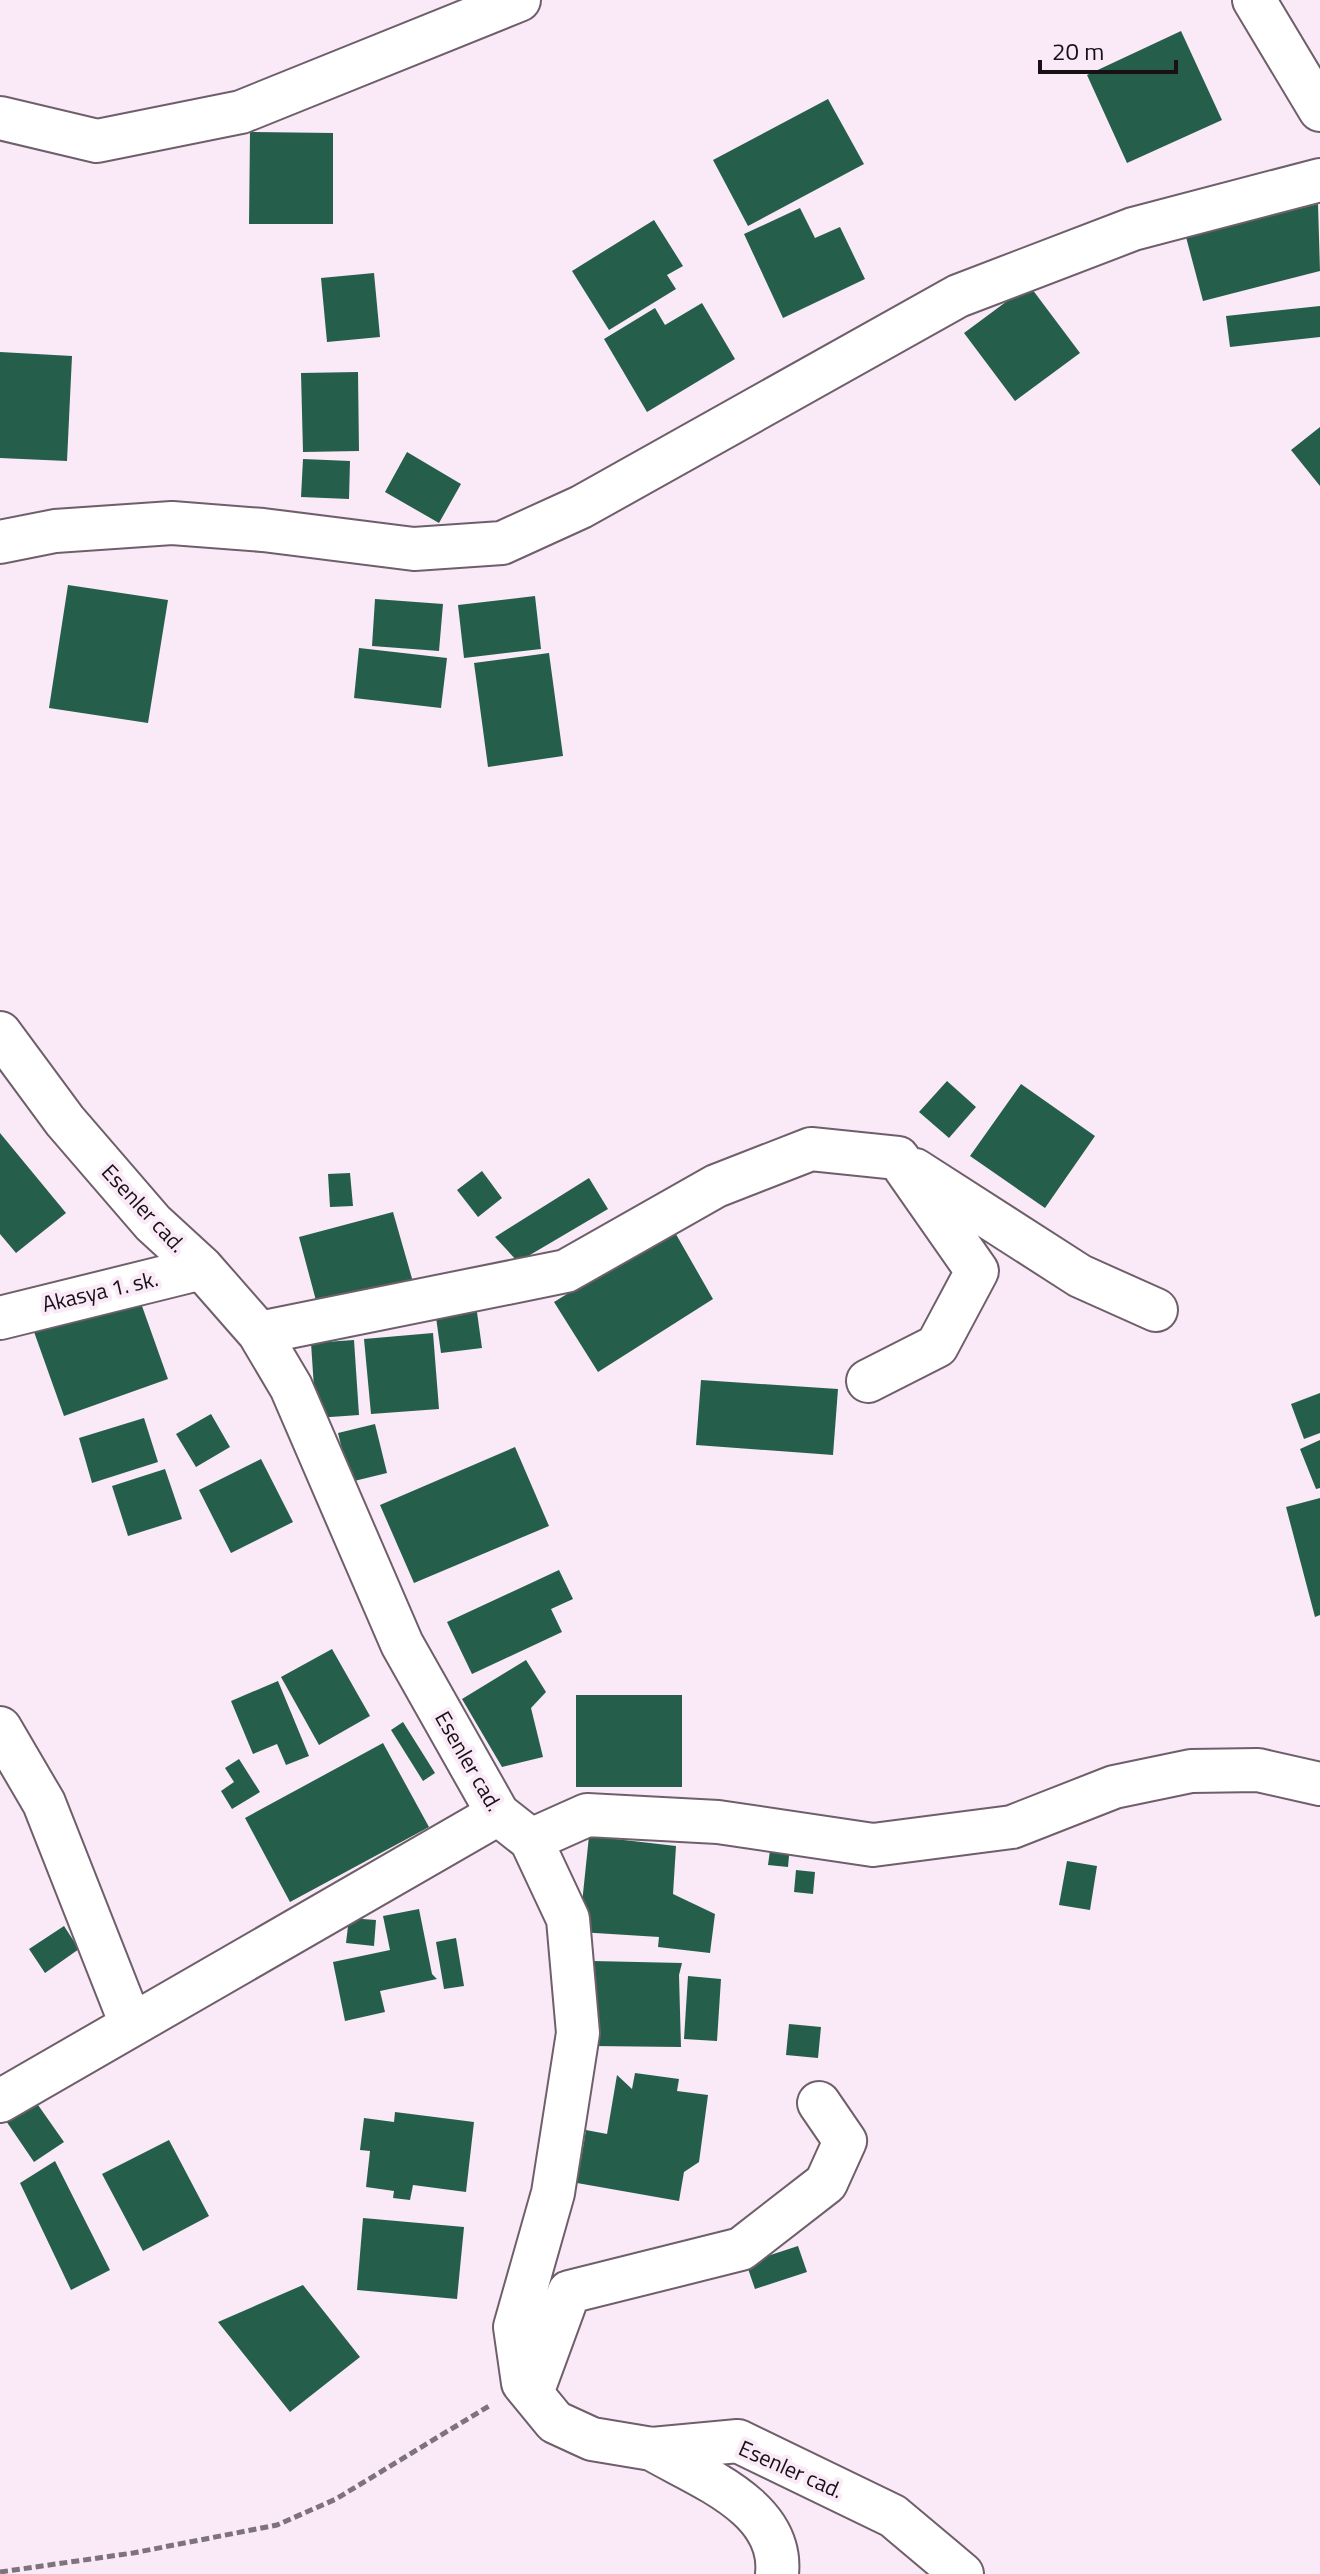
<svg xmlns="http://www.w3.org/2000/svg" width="1320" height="2574" viewBox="0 0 1320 2574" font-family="'Titillium Web',sans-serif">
	<rect width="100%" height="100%" fill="#fae9f6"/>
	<!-- building -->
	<path fill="#255f4b" d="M1181,31l41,89 -95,43 -40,-88z
		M828,99l36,65 -116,62 -35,-66z
		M250,132l83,1v91h-84z
		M1318,204l2,67 -117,30 -17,-64z
		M800,208l15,30 25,-11 25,52 -82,39 -39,-84z
		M654,220l29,46 -16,9 9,14 -67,41 -37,-59z
		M374,273l6,64 -53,5 -6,-64z
		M1029,285l51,68 -65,48 -51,-68z
		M702,303l33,56 -88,53 -43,-73 51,-31 10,17z
		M1320,306v31l-90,10 -4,-31z
		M0,352l72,4 -5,105 -67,-3z
		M358,372l1,79 -56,1 -2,-79z
		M1320,427v59l-29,-36z
		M407,452l54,32 -22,39 -54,-31z
		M303,459l47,2 -1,38 -48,-2z
		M68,585l100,15 -20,123 -99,-15z
		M535,596l6,53 -77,9 -6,-53z
		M375,599l68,5 -4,47 -67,-5z
		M359,648l88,10 -6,50 -87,-10z
		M549,653l14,103 -75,11 -14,-104z
		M947,1081l29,26 -27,31 -30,-26z
		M1021,1084l74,52 -50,72 -75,-52z
		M0,1133l66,80 -50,40 -16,-19z
		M482,1171l20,27 -24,19 -21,-27z
		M350,1173l3,33 -23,1 -2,-33z
		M589,1178l19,31 -90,53 -23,-25z
		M393,1212l20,70 -95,26 -19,-71z
		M673,1229l40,70 -115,73 -44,-70z
		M137,1292l31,87 -104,37 -31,-87z
		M475,1298l7,50 -41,5 -7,-50z
		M433,1333l6,76 -68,5 -7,-75z
		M354,1340l5,75 -43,3 -5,-75z
		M701,1380l137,9 -5,66 -137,-10z
		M1320,1393v40l-16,6 -13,-35z
		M211,1414l19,33 -34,20 -20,-33z
		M144,1418l14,44 -66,21 -13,-45z
		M375,1424l12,49 -37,9 -12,-49z
		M1320,1440v48l-4,1 -16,-40z
		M515,1447l34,79 -135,57 -34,-78z
		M261,1459l32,63 -62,31 -32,-63z
		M165,1469l17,50 -54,17 -16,-50z
		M1320,1498v117l-5,2 -29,-110z
		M559,1570l14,29 -22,10 11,23 -90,42 -25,-52z
		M332,1649l38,67 -51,29 -38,-68z
		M526,1660l20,32 -15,16 12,49 -41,10 -40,-68z
		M278,1681l31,75 -23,9 -9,-21 -24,10 -22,-53z
		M576,1695h106v92h-106z
		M403,1722l32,51 -12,8 -32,-51z
		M383,1743l46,84 -139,75 -45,-84z
		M239,1759l21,33 -28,17 -11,-18 13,-9 -9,-14z
		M589,1836l87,10 -3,48 42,20 -5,39 -52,-6 1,-10 -80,-5z
		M771,1843l19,2 -2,22 -20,-2z
		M1067,1861l30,5 -7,44 -31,-5z
		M796,1870l19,2 -2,22 -19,-2z
		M419,1909l13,65 5,5 -57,12 5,21 -40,9 -12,-59 57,-12 -7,-34z
		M349,1918l27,2 -2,26 -28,-3z
		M64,1926l15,23 -34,24 -16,-24z
		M456,1938l8,48 -20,3 -8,-47z
		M593,1961l89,2 -3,12 2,72 -89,-1z
		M688,1976l33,3 -4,62 -33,-2z
		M789,2024l32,3 -3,31 -32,-3z
		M635,2073l44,6 -2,12 31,4 -9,67 -15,10 -5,29 -102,-18 9,-53 21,4 10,-59 15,14z
		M31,2095l33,47 -30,20 -32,-47z
		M395,2112l79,10 -8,70 -53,-7 -3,15 -17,-2 1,-7 -28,-4 4,-36 -10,-1 4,-32 30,4z
		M169,2140l40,76 -66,35 -41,-77z
		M55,2161l55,109 -39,20 -51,-107z
		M363,2218l101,9 -7,72 -100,-9z
		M798,2246l9,26 -52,17 -9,-26z
		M303,2285l57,72 -70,55 -72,-90z"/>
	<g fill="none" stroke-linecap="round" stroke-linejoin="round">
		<!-- street casing -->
		<g stroke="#6e5f6b" stroke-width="46">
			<path id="street" d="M1254,0l66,110
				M0,118l97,23 144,-29 278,-112
				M0,542l55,-11 117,-8 91,7 151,19 88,-6 79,-36 377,-211 175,-67 187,-49
				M0,1033l65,88 88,102 49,45 57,65 32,54 111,257 96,170 33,26 37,79 10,114 -25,160 -38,134 8,56 32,39 37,17 60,10 86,-8 155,75 69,58
				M915,1170l165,106 76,34
				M0,1318l202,-50
				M259,1333l307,-62 150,-85 95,-37 87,9 79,113 -40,75 -69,35
				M0,1728l44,75 87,221
				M531,1840l56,-25 131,7 155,23 139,-18 102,-40 77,-16 67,-1 62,14
				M0,2101l498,-287
				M532,2393l37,-101 172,-43 85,-66 19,-42 -26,-38
				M652,2449c48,28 132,58 125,125"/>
		</g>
		<!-- path -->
		<path stroke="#7e737c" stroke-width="5" stroke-dasharray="8 4" stroke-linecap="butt" d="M0,2572l133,-19 144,-28 59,-26 153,-93"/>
		<!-- street -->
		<use href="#street" stroke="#fff" stroke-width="42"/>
	</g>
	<g text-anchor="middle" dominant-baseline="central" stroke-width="8" stroke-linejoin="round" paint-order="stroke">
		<!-- street labels -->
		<g font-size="22" fill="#171116" stroke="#fae9f6">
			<text transform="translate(144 1208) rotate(47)">Esenler cad.</text>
			<text transform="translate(100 1291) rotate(-13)">Akasya 1. sk.</text>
			<text transform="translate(469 1761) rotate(60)">Esenler cad.</text>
			<text transform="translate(791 2469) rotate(24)">Esenler cad.</text>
		</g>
	</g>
	<!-- scale -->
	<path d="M1040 60v12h136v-12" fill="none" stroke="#171116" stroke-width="4"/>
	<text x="1052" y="60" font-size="24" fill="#171116" stroke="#fae9f6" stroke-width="6" paint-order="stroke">20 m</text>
</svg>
